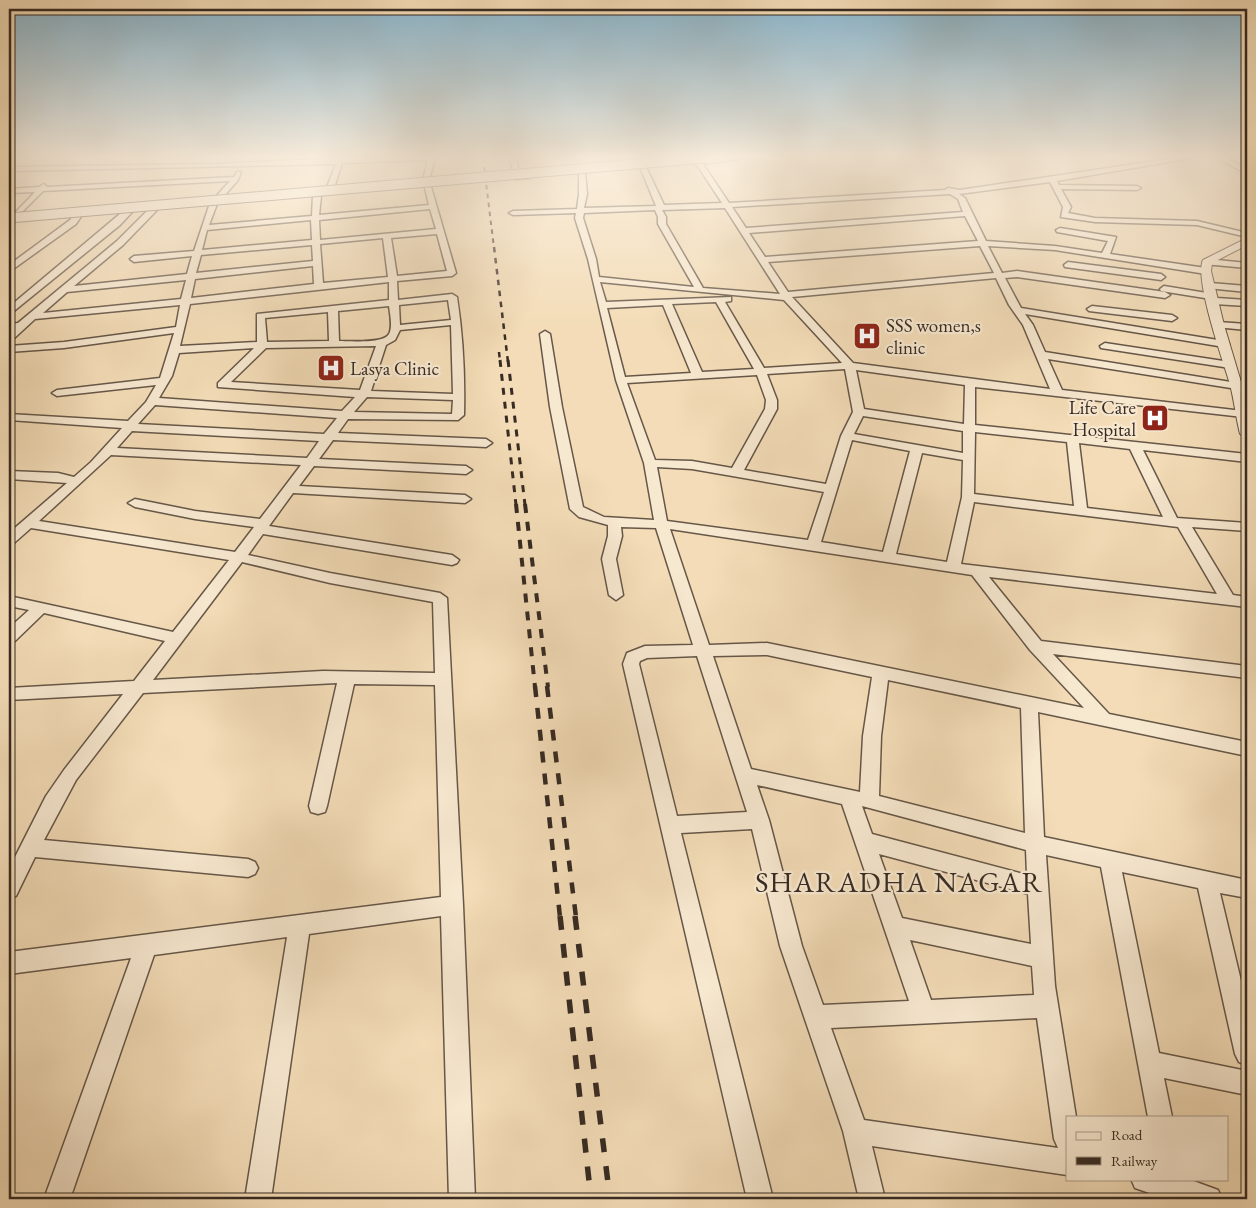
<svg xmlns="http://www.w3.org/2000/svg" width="1256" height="1208" viewBox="0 0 1256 1208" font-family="'EB Garamond',serif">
	<rect width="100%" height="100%" fill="#f3dcb7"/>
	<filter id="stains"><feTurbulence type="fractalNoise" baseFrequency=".004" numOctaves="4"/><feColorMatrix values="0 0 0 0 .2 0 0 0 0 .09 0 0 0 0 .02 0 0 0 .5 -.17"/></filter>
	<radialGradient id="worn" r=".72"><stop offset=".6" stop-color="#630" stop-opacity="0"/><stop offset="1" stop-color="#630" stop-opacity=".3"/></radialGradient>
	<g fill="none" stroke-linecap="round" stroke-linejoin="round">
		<!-- minor casing -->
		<g stroke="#665748" stroke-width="3">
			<path id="minor" d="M338,158h97l-6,22 27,93 -4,3 -55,5 1,19 54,-6 5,3c6,39 8,78 7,118l-6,5 -110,-1 -10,14 148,6 6,4 -6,4 -153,-7 -14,19 147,7 6,4 -6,4 -152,-8 -15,20 166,9 6,4 -6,4 -172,-10 -24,33 183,29 7,5 -2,3 -5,2 -189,-31 -15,21 82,18 110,20 7,5 16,307 12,294h-26l-8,-283 -132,18 -38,265h-26l42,-262 -133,18 -84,244h-26l87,-241 -122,16v-22l432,-55 -6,-212 -81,-1 -27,122 -2,6 -7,2 -7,-2 -2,-6 28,-123 -194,10 -67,87 -32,60 204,19 7,3 3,6 -3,6 -7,3 -213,-20 -19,39 -7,2v-29l37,-73 18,-26 59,-76 -114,6v-12l125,-7 31,-40 -121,-28 -29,28 -6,2v-15l20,-18 -20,-4v-10l164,36 56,-72 -198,-32 -17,15 -5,1v-11l58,-50 -58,-4v-8l49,2 16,4 17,-15 31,-34 -113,-8v-6l119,7 18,-19 10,-17 -99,11 -5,-3 5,-3 103,-12 14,-45 -110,15 -55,4v-6l55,-4 112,-15 4,-22 -145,14 -26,24v-9l4,-4h-4v-6l9,-1 99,-82 34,-34 7,2 -35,36 -49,41 113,-12 5,-18 -58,6 -4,-3 4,-3 60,-5 16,-48 20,-22 -187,10 -34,34v-6l26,-27 -26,1v-4l30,-2 5,-3 3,3 187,-10 3,-5h4l-3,8 -21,24 -8,21 103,-9 1,-21 14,-8 9,-23 -327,7v-4l208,-3zM428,160l-5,20 6,25 -110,10 2,-19 13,-8 8,-25zM430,209l6,20 -116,11 -1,-20zM311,220l1,20 -110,10 5,-20zM437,234l10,37 -50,5 -6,-38zM383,238l5,39 -65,6 -3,-39zM312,245l1,16 -117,12 5,-18zM313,266l1,18 -123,14 4,-19zM186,280l-5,19 -138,14 24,-21zM389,282v18l-132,14v28l-77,4 10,-42zM448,300l3,20 -51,5 -1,-20zM389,306c1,8 4,21 0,28 -5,10 -40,7 -50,7l-1,-30zM328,312l1,29 -62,1 -2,-24zM451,325l2,69 -82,-3 15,-46 9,-5 5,-10zM376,346l-16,44 -129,-8 35,-34zM254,348l-36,35v4l137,10 -13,14 -183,-13 13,-22 7,-23zM367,397l86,3 -1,14 -98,-2zM155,405l182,13 -13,16 -186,-10zM132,431l187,10 -12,17 -190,-10zM111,455l190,10 -41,54 -65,-8 -60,-12 -7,4 7,4 60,12 59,8 -19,25 -196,-31zM242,562l88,21 103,19 2,71 -112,-2 -170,9z
				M510,158h6l4,18h10v2l-15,1z
				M693,158l8,2 44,-2 -42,6 26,39 216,-13 3,-2 12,2 215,-32h17l-135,23 2,4 78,1 4,2 -4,2 -76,-1 10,18 -3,6 27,5 102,3 50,12v4l-50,-12 -102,-3 -34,-5 2,-10 -13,-25 -91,12 6,4 21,43 69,5 47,7 6,-12 -51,-9 -1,-2 4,-2 56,9 -6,17 96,14 4,3 -4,3 -151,-24 -67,-4 14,27 15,-2 148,21 5,3 -5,3 -148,-21 -12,1 16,30 203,33 5,3 -5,3 -199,-33 8,11 12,27 192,31 5,3 -5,3 -189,-30 14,31 181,21 4,1v4l-4,1 -268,-30v38l272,29v8l-104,-12 34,68 70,5v8l-55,-4 41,68 14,2v10l-258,-30 52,64 206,25v12l-194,-24 56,60 138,28v14l-209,-44 6,125 203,43v18l-27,-5 27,113v60l-8,-4 -4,-8 -37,-166 -76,-16 37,181 88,18v24l-83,-17 8,39h-24l-47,-250 -55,-12 9,131 21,131h-9v58l-195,-29 13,53h-26l-16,-68 -63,-185 -28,-117 -71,4 92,366h-26l-124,-535 4,-11 18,-7 48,-1 -37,-117 -35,-1 1,9 -6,23 7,36 -7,5 -7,-5 -7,-36 6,-23v-11l-29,-8 -9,-8 -20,-102 -10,-73 5,-3 5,3 12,73 21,100 21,10 50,3 -10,-57 -28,-83 -28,-121 -13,-41 1,-5 -63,2 -4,-2 4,-2 64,-2 2,-15v-22l3,-2 3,2 2,22 -3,14 72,-2 -16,-39 3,-2 3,2 18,38 58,-2 -25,-38 -7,-2 5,-2zM950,194l8,5 5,13 -217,16 -14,-21zM725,208l55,86 -77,-6 -37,-64v-7l-4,-7zM655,210l3,7v7l36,63 -95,-10 -3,-18 -13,-41 1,-5zM965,216l13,25 -213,16 -16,-24zM980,246l14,27 -206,19 -20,-30zM996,278l13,27 14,20 27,64 -197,-26 -61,-66zM600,282l184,18 58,63 -78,5 -39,-66 6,-1v-4l-125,5zM716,302l38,67 -52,3 -30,-68zM663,305l28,68 -66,4 -18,-69zM845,369l8,43 -12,24 -15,48 -82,-14 33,-61v-9l-10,-26zM856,370l109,15 -1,39 -100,-15zM757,375l9,25 -1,9 -33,59 -40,-7 -37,-1 -28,-77zM863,416l100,15v22l-109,-19zM975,432l92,10 7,64 -100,-12zM852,440l58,11 -27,101 -62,-10zM1079,443l51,6 33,68 -76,-9zM922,453l41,7 -1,37 -15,65 -51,-8zM657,467l35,2 132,23 -16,48 -141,-19zM974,502l204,25 39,67 -256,-30zM670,529l302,46 58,75 54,58 -317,-65 -58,2zM767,655l105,22 -9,59 -3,56 -109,-23 -38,-113zM697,656l50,156 -70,4 -38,-152 1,-3 7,-3zM888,680l133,28 4,125 -146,-37 2,-60zM757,785l85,19 67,197 -86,4 -21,-59 -33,-126zM862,806l164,44 1,25 -155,-41zM879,854l149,40 3,50 -129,-26zM910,940l122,26 2,29 -103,5zM1037,1018l17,121 4,9 -194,-28 -33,-92z
				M1217,158h8l22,11v5z
				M127,208l7,2 -14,15 -111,90v-8z
				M75,213l7,2 -6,9 -67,48v-7l61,-45z
				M1207,259l40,4v5l-43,-4 -1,-2z
				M1068,262l93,12 4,3 -4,3 -96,-13 -1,-2z
				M1210,283l37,3v6l-40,-4 -1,-2z
				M1164,286l49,8 3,1 1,3 30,2v6l-33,-2 -3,-1v-4l-50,-8 -1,-2z
				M1092,306l80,9 5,3 -5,3 -83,-10 -2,-2z
				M1218,322l29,2v6l-32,-3v-4z
				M1105,343l125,19 5,3 -5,3 -129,-20 -1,-2z
				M1131,1179h57l30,11 4,9h-55l-32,-11z"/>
		</g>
		<!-- tertiary casing -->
		<g stroke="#665748" stroke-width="2">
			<path id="tertiary" d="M1247,238v7l-35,18 -1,8 13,54 23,77v36l-7,-4c-4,-16 -6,-34 -10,-50 -7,-23 -36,-105 -27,-124z"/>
		</g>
		<!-- minor -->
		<use href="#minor" fill="#f7e8d0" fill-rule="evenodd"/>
		<!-- tertiary -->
		<use href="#tertiary" fill="#f7e8d0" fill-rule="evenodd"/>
		<!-- rail-far5 -->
		<path stroke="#372b23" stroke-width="2" stroke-dasharray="4.5 4.5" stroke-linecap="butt" d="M483,158l11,90"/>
		<!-- rail-far4 -->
		<path stroke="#372b23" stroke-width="2.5" stroke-dasharray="5.5 5.5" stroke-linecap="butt" d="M494,247l14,115
			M499,352l1,10"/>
		<!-- rail-far3 -->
		<path stroke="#372b23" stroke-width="3" stroke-dasharray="7 7" stroke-linecap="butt" d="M500,360l16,145
			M508,360l17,145"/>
		<!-- rail-far2 -->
		<path stroke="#372b23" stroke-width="4" stroke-dasharray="9 9" stroke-linecap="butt" d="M516,504l19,183
			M525,504l23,183"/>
		<!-- rail-far1 -->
		<path stroke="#372b23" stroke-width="4.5" stroke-dasharray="11 11" stroke-linecap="butt" d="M535,686l25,231
			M547,686l29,231"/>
		<!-- rail -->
		<path stroke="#372b23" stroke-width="5.5" stroke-dasharray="14 14" stroke-linecap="butt" d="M560,916l31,283
			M575,916l35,283"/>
		<!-- tertiary-bridge casing -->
		<g stroke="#665748" stroke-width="11" stroke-linecap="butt">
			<path id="tertiary-bridge" d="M9,218l697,-60"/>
		</g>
		<!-- tertiary-bridge -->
		<use href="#tertiary-bridge" stroke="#f7e8d0" stroke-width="9"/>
	</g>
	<!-- sky -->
	<linearGradient id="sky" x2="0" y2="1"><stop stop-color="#89b7d0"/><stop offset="0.48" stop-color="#faefdf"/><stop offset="1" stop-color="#faefdf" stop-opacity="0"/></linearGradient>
	<rect width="1256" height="327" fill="url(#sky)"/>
	<!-- icons -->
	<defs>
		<g id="hospital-square" transform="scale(1.4375)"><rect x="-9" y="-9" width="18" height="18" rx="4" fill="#8f2418" stroke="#f7e8d0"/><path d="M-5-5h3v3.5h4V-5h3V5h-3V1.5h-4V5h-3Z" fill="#fff"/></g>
	</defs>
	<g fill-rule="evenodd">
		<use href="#hospital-square" x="867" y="336"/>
		<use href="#hospital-square" x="331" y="368"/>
		<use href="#hospital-square" x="1155" y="418"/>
	</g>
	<g text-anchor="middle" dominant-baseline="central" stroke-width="4.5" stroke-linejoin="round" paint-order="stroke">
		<!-- far-poi labels -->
		<g font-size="19" fill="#372b23" stroke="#f7e8d0" text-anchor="start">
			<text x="886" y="325">SSS women,s<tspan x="886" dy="22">clinic</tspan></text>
			<text x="350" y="368">Lasya Clinic</text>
			<text x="1136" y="407" text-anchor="end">Life Care<tspan x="1136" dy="22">Hospital</tspan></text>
		</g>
		<!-- near-neighbourhood labels -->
		<g font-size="29" letter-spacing="1" fill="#372b23" stroke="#f7e8d0">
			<text x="899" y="882">SHARADHA NAGAR</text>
		</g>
	</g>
	<!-- margin -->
	<rect width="1256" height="1208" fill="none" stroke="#f3dcb7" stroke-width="30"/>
	<rect x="10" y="10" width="1236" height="1188" fill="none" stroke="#372b23" stroke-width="2.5"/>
	<rect x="15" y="15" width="1226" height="1178" fill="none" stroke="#372b23"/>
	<!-- legend -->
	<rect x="1066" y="1116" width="162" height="65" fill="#f7e8d0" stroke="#aa9c8b"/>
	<rect x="1076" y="1132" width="25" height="8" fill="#f7e8d0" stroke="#aa9c8b"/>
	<text x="1111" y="1140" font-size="15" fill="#372b23">Road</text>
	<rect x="1076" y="1157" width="25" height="8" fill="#372b23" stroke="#aa9c8b"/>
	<text x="1111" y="1166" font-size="15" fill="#372b23">Railway</text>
	<rect width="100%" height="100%" filter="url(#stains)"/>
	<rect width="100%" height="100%" fill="url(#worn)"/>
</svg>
